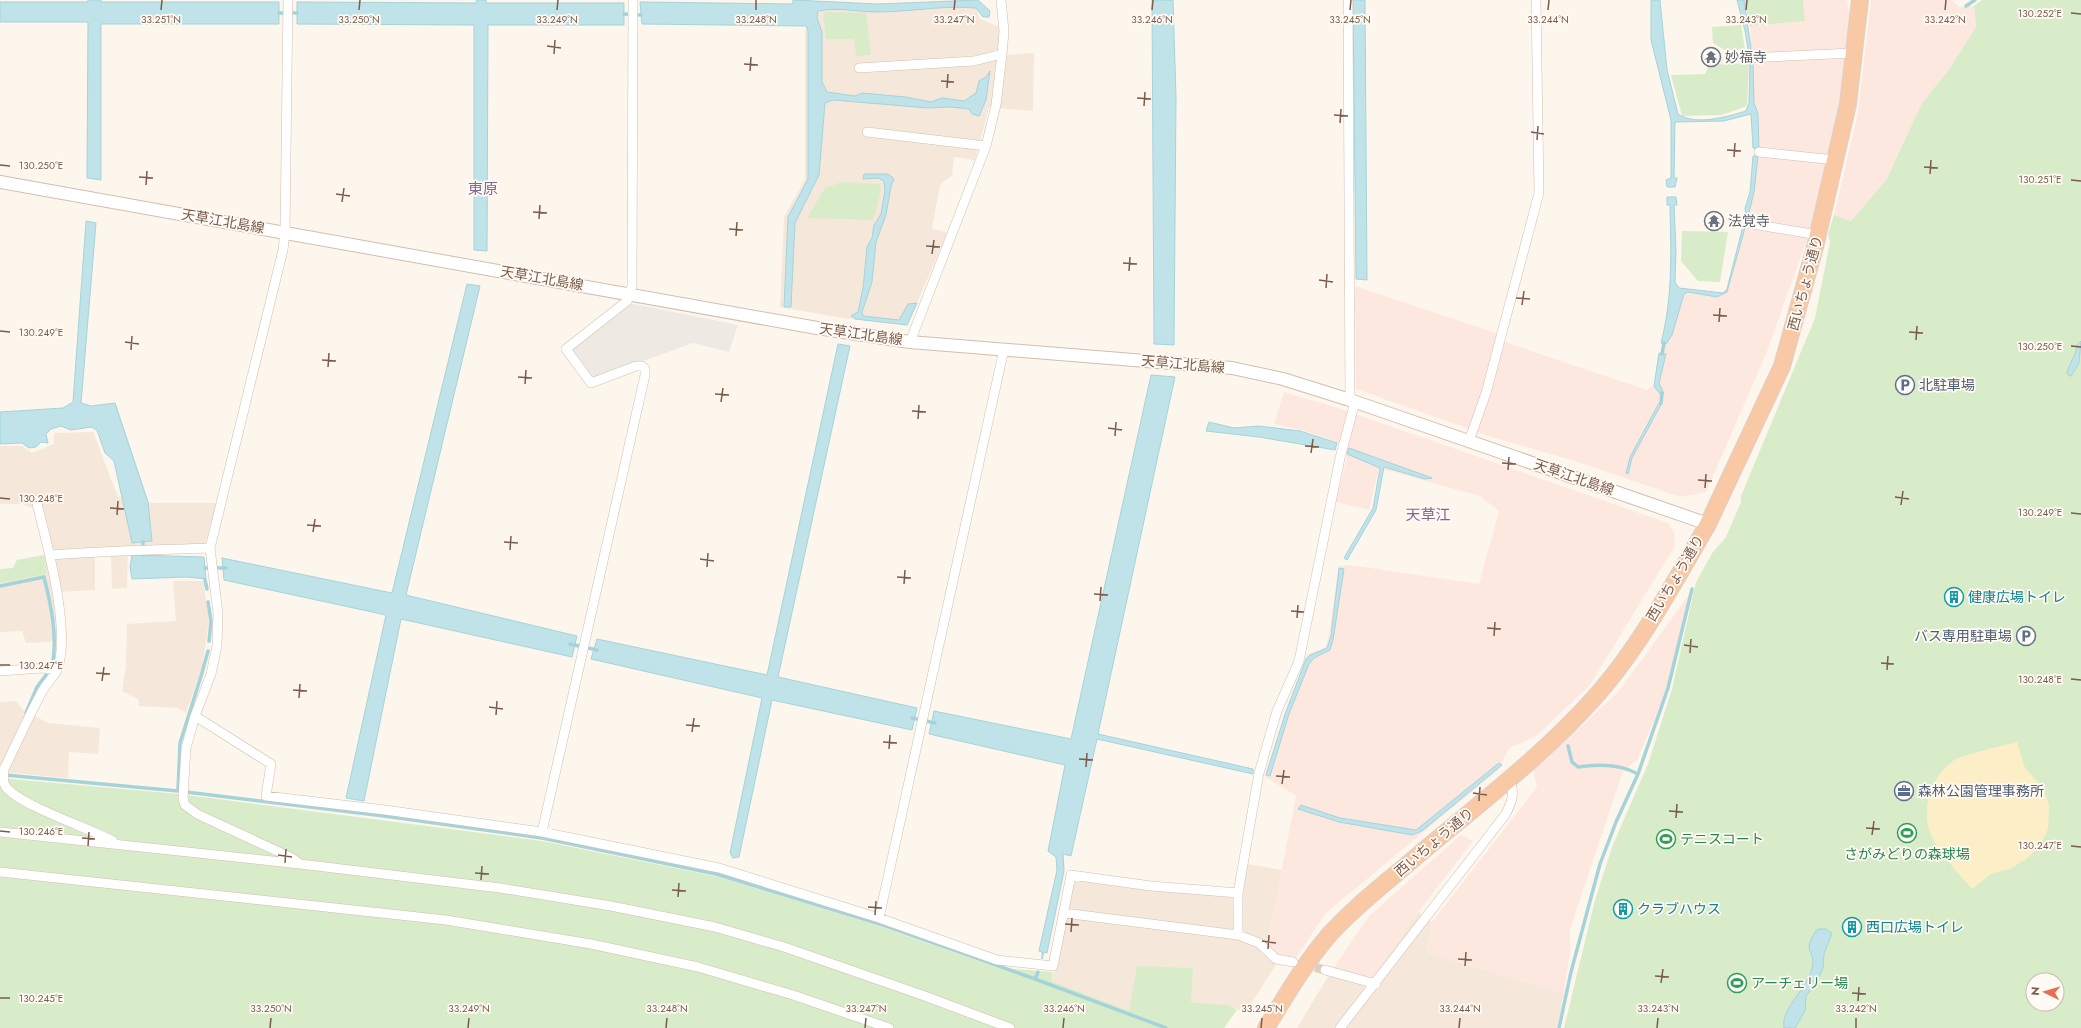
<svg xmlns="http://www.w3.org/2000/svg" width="2081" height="1028" viewBox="0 0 2081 1028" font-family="Jost,'Noto Sans JP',sans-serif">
	<rect width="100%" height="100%" fill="#fdf6ec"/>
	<!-- residential -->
	<path fill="#f5e8da" d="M974,2l6,17 29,12 -2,24 27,-2 -1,58 -44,-4 -14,53 -21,-3 -2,18 -12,10 -8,43 15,5 -38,89 -51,-5 -10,2 -68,-12 4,-90 21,-38v-149l13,-24z
		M93,432l25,65 36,6h63l-12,41 -77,3 -1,41 -15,1 -1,-33h-16v34l-35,2 5,43 -16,7 -23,1 -4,-12 -22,1v-49l47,-9 -10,-64 -15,-6h-22v-58h22l10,7 22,-9v-11z
		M173,581h30l6,39 -7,48 -16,45 -8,-5 -39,-2 -1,-7 -16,-8 4,-26 1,-41 49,-3z
		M16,701l7,9 25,13 52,5 -2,26 -29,-2 -1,26 -68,-6v-70z
		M1247,864l35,6 -15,75 14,12 -36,56 -16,-8 -38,-3 1,-34 -63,43 -77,-30 23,-104 67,12 101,8z
		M1418,912l14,10 -5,31 137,40 -7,35h-260l33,-55 38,11z"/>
	<!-- commercial -->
	<path fill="#fde8e0" d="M1803,0h44l3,16 -10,85 -32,136 -42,117 -60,138 -26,5 -102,-35 -89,-26 -133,-47 -1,-103 141,47 9,9 142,48 10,-7 19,-93 40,5 9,-3 5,-7 22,-92 3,-34 -5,-133 55,-5z
		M1871,0h80l8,7 15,-1 2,21 -28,44 -26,32 -37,78 -34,40 -17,-6 24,-103z
		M1284,392l51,15 333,116 6,9 1,14 -86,140 -53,50 -27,12 -11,22 -172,143 -31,46 -14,-2 -14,-11 29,-150 -32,-20 43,-121 19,-8 3,-13 10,-68 11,-1 129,19 20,-73 -19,-15 -101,-28 -10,42 -33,-8 11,-46 -10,-14 -35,-12 -28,-6z
		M1689,595l-21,93 -31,72 -14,11 -53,158v23l-6,41 -137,-40 5,-31 105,-135 -4,-16 86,-80z
		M1461,835l12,6 -55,71 -50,72 -38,-11 39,-57z"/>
	<!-- industrial -->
	<path fill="#efe9e4" d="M629,303l109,22 -9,27 -36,-9 -100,36 -22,-30z"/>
	<!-- green -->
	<path fill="#d8ecc9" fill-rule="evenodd" d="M1744,0h59l2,21 -55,5z
		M1982,0h99v1028h-517l31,-128 17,-53 36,-83 24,-75 24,-107 17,-30 13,-15 15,-35v-6l74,-178 15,-76 -2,-8 6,-19 17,6 35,-41 36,-77 26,-32 28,-44 -2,-21zM2033,980h24v24h-24z
		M823,12l43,1 5,42 -15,1 -2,-17h-28z
		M1741,25l4,25h-20l-12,-7 -1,-16z
		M1749,63l-2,43 -25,9 -40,1 -11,-41 34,-1 4,-9z
		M842,182l37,2 2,7 -8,29 -66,-2 18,-30z
		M1682,231l46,1 -8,50 -22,-1 -17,-20z
		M44,555l3,19 -47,9v-14l13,-1 4,-8z
		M0,778l179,16 363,47 177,36 160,49 119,42 55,4 -1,9 77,30 8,-45 56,2 -2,34 38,3 8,5 -13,18h-1224z"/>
	<!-- sand -->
	<path fill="#fcefc7" d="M2017,742l8,26 18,20 6,18 -1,23 -8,17 -14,13 -16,10 -19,5 -19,15c-13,-15 -28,-31 -38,-48 -15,-25 -5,-63 19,-80 8,-6 52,-16 64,-19z"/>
	<!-- water -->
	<path fill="#bfe3e8" stroke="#a5d3da" d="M88,0h13v2h178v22h-178v156l-14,-2 1,-156h-88v-20h88z
		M477,0h9v3h138v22h-136l-1,226 -13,-1v-225l-177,-1v-22l179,1z
		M793,0l85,4 100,-4 12,11 -1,6h-6l-7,-9c-33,-3 -66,4 -99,4 -19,0 -39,-5 -59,-1l-1,7 5,14v50l5,10 28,4 7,-3 44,4 25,5 11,-4 22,3 12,-8 3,-12 7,-4 4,-6 -4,29 -7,16 -7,-2 -3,-5 -18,-2 -23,1 -95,-8 -8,3 -6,72 -24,48 -4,84h-7l4,-90 20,-38v-148l-2,-5 -164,-2 -2,-22 153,2z
		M1152,0h21l3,97 -2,248 -20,-1z
		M1353,0h12l2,280 -11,-1z
		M1651,0h9l7,70 11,44c18,12 48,3 68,-3l3,-8 1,-41h3l1,41 4,11 1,35 -6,-1 -2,-34 -27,7 -49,1 -1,56h3l-2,9h-8l-1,-7 5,-2v-58l-20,-80z
		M1737,0h7l8,55h-3l-4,-24z
		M1753,156h5l-4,36 -6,25h-2l-1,-9 5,-16z
		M864,174h24l6,5 -3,7 -5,29 -10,27 -4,40 -10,30 1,4 36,4 9,-16 9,-1 -10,22 -52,-6 -4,-3 7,-4 5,-24 4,-41 5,-9 2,-13 7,-11 4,-23 -1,-10 -6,-3 -15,1z
		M1667,197h9l1,8h-3l2,47 -1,30 4,6 44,5 4,-4 16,-63 2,2 -18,64 -10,5 -29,-5 -4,2 -12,41 -6,9 -5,-1c12,-46 10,-91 9,-138h-3z
		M86,221l10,2 -15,180 10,3 24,-3 33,99 4,39 -20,2 -18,-82 -9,-8 -8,-23 -6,-3 -20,3 -10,-4 -10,3 -5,5 2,9 -7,-1 -5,5 -7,1 -7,-5 -22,1v-32l63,-4 10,-6z
		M467,284l13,2 -74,309 171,41 -5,21 -171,-38 -37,182 -18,-3 40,-183 -162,-35 -2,-22 170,35z
		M2081,341l-2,22 -8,13h-2l-2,-3c2,-10 10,-19 10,-28z
		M838,344l12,2 -72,331 139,31 -5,22 -140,-30 -33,157 -6,1 -3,-5 32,-155 -171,-39 6,-20 170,36z
		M1659,353l7,1 -7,29 5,11h-4l-6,-8z
		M1151,375l24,2 -77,357 155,35v5l-156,-35 -26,117 -8,-2 1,17 -17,82 -3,-1 -2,7v-7l-3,-1 18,-81 -1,-13 -8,-6 17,-86 -136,-31 5,-23 137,28z
		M1659,403h3l-30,55 -4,16 -2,-1 4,-16z
		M1209,422l25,6 25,-2 41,5 37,12 -2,7 -76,-13 -53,-6z
		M1349,448l83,30 -7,1 -41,-12 -8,43 -29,50 -3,-2 29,-50 7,-40 -33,-14z
		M132,555l72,2 2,22 -19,-2 -55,2 -2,-12z
		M1339,568l5,1 -11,71 -3,10 -16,8 -5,6 -20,50 -19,62 -4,-1 19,-61 21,-55 4,-4 17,-7 4,-12z
		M1499,763l3,2 -80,66 -10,4 -73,-13 -41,-13 3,-4 39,13 76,12z
		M1818,929h8l6,4 -8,21 -1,14 -6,13 -11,15 -1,15 -10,17h-11c-4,-21 28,-41 29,-67 0,-5 -3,-8 -4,-13 0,-6 5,-15 9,-19z"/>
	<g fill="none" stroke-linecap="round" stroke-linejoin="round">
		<!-- stream -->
		<path stroke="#a5d3da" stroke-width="3.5" d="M1966,6l9,-6
			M279,13h18
			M624,14l17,1
			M1744,227l2,-10
			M1662,354l2,-11
			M1661,403l1,-10
			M143,542v13
			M205,568h21
			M205,580l2,9
			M0,586l44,-9c7,28 13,56 9,84
			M208,602l3,19 -2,20
			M570,644l27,6
			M26,713l11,-26 9,-12
			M912,718l23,5
			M1568,746l4,16 6,5c21,-3 42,-3 60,7
			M5,775l173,16 206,25 158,22 174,36 167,51 152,54 131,49
			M178,791l2,-48 22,-70 6,-22
			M1035,979l3,-7
			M1559,1028l12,-56 29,-108 16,-42 22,-48 30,-86 24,-99"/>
		<!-- minor-tunnel -->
		<path stroke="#dcd0c4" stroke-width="9" stroke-dasharray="9 4.5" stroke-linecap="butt" d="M1302,964l23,6"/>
		<!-- minor casing -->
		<g stroke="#d1beb0" stroke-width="10">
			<path id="minor" d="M288,0l-3,232 -2,18 -73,298 8,65 -1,33 -6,28 -16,42 -9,32 -3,50 2,7 12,9 93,43 9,6
				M1348,0l2,400
				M1747,58l106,-5
				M859,68l115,-7 28,-7
				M867,132l119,14
				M1759,152l76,8
				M1741,222l77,13
				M910,342l76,-196 10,-41 6,-51 2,-23 -3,-31
				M1469,441l17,-48 53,-200 -3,-193
				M36,500c10,40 36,132 21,170 -3,7 -10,13 -14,20 -14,25 -26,53 -39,79 0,5 -2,13 2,18 13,18 83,41 107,54
				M50,555c53,-4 106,-5 160,-7
				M0,671l43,-3 14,2
				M195,716l76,48 -5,32 119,14 157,22 177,36 160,50 118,42 56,6 18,-91 80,11 87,7
				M0,832l300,32 200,24 111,18 104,21 69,20 138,48 88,33
				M542,832l103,-457v-6l-3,-3h-6l-45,17 -25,-34 61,-48 5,-15 1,-286
				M0,872l446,48 145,24 107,23 95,28 96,33
				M1064,913l174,22
				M879,918l125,-569
				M1293,962l-17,-3 -17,-16 -21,-8v-42l21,-120 18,-62 22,-50 41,-203 15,-56
				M1325,970l51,14
				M1340,1028l165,-213c8,-14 10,-23 4,-37"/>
		</g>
		<!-- tertiary casing -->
		<g stroke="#d1beb0" stroke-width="14">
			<path id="tertiary" d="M0,182l817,146 93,14 322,26 51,11 67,21 358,124"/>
		</g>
		<!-- trunk casing -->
		<g stroke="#dad1cd" stroke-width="18">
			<path id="trunk" d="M1266,1028c20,-32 38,-64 63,-93 24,-27 53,-49 81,-73 62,-53 130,-103 185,-165 44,-49 80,-116 113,-173l74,-158 33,-119 33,-143 12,-104"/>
		</g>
		<!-- minor -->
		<use href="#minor" stroke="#fff" stroke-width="9"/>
		<!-- tertiary -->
		<use href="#tertiary" stroke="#fff" stroke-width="12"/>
		<!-- trunk -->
		<use href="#trunk" stroke="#f9c8a4" stroke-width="16"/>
	</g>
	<!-- ticks -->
	<path fill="none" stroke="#7a5c4d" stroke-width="1.5" d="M161,10l1,-10M359,10l1,-10M557,10l1,-10M756,10v-10M954,10l1,-10M1152,10l1,-10M1350,10l1,-10M1548,10l1,-10M1746,10l1,-10M1945,10l1,-10M2071,13l10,1M547,46l14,2M554,54l1,-14M744,64l14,1M750,71l1,-14M941,81l13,1M947,88l1,-14M1137,98l14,1M1144,106l1,-14M1334,115l14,1M1340,123l1,-14M1531,132l13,2M1537,140l1,-14M1727,150l14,1M1734,157l1,-14M0,165l10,1M1924,167l14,1M1930,174l1,-14M139,177l14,1M2071,180l10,1M146,185l1,-14M336,194l14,2M342,202l2,-14M533,212l14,1M539,219l1,-14M729,229l14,1M736,236l1,-14M926,246l14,1M932,254l2,-14M1123,263l14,1M1129,271l1,-14M1319,280l14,2M1326,288l1,-14M1516,298l14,1M1522,305l2,-14M1713,315l14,1M1719,322l1,-14M0,331l10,1M1909,332l14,1M1916,340l1,-14M125,342l14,2M2071,346l10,1M131,350l1,-14M322,360l14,1M328,367l1,-14M518,377l14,1M525,384l1,-14M715,394l14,1M721,402l2,-14M912,411l14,1M918,419l1,-14M1108,428l14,2M1115,436l1,-14M1305,446l14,1M1311,453l2,-14M1502,463l14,1M1508,470l1,-13M1698,480l14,1M1705,488l1,-14M1895,497l14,2M0,498l10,1M1901,505l2,-14M110,508l14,1M2071,513l10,1M117,515l1,-14M307,525l14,1M313,532l2,-13M504,542l14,1M510,550l1,-14M700,559l14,2M707,567l1,-14M897,577l14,1M904,584l1,-14M1094,594l14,1M1100,601l1,-14M1291,611l13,1M1297,618l1,-13M1487,628l14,1M1494,636l1,-14M1684,645l14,2M1690,653l1,-14M1881,663l13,1M0,665h10M1887,670l1,-14M96,673l14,1M2071,679l10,1M102,681l2,-14M293,690l14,1M299,698l1,-14M489,707l14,2M496,715l1,-14M686,725l14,1M692,732l2,-14M883,742l14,1M889,749l1,-14M1079,759l14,1M1086,767l1,-14M1276,776l14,1M1282,784l2,-14M1473,793l14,2M1479,801l1,-14M1669,811l14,1M1676,818l1,-14M1866,828l14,1M0,831l10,1M1872,835l2,-14M82,838l13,1M88,846l1,-14M2071,846l10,1M278,855l14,2M285,863l1,-14M475,873l14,1M481,880l1,-14M672,890l14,1M678,897l1,-14M868,907l14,1M875,915l1,-14M1065,924l14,1M1071,932l1,-14M1262,941l14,2M1268,949l1,-14M1458,959l14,1M1465,966l1,-14M1655,976l14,1M1661,983l2,-14M1852,993l14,1M0,998h10M1858,1001l1,-14M270,1028l1,-10M468,1028l1,-10M666,1028l1,-10M865,1028l1,-10M1063,1028l1,-10M1261,1028l1,-10M1459,1028l1,-10M1657,1028l1,-10M1856,1028v-10"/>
	<!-- icons -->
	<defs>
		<g id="temple-ring" transform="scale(1)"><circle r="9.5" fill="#fffaf3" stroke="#6b7280" stroke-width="1.5"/><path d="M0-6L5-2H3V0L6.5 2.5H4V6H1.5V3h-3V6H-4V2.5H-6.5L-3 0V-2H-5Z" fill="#6b7280"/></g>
		<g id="parking-ring" transform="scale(1)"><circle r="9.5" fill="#fffaf3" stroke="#5c6f8a" stroke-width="1.5"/><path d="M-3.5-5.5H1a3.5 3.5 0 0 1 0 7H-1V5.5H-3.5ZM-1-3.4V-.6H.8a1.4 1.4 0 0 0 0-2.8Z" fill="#5c6f8a"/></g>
		<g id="building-ring" transform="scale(1)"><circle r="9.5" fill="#fffaf3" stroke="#0f9aa8" stroke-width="1.5"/><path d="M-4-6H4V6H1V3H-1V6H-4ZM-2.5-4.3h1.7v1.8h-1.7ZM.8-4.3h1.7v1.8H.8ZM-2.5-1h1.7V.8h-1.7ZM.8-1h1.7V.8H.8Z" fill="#0f9aa8"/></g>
		<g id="office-ring" transform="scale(1)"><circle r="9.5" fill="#fffaf3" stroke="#5c6f8a" stroke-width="1.5"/><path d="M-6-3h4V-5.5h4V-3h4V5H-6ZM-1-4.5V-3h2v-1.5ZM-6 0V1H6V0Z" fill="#5c6f8a"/></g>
		<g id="stadium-ring" transform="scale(1)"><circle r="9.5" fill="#fffaf3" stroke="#2e9e5b" stroke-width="1.5"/><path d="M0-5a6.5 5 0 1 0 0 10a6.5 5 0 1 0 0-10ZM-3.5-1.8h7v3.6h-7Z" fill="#2e9e5b"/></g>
	</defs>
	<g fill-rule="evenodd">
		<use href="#temple-ring" x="1711" y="57"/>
		<use href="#temple-ring" x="1714" y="221"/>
		<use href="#parking-ring" x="1905" y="385"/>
		<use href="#building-ring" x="1954" y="597"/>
		<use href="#parking-ring" x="2026" y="636"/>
		<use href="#office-ring" x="1904" y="791"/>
		<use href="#stadium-ring" x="1907" y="833"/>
		<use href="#stadium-ring" x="1666" y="839"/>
		<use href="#building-ring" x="1623" y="909"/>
		<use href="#building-ring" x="1852" y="927"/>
		<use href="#stadium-ring" x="1737" y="983"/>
	</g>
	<g text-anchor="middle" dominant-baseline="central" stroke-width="3.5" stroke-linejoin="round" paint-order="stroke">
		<!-- worship labels -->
		<g font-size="14" fill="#5b616d" stroke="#fffaf3" text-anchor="start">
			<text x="1725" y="57">妙福寺</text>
			<text x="1728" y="221">法覚寺</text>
		</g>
		<!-- street labels -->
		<g font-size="14" fill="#7a5c4d" stroke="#fffaf3">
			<text transform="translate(223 221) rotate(10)">天草江北島線</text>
			<text transform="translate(542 278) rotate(10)">天草江北島線</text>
			<text transform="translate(1805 283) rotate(-75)">西いちょう通り</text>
			<text transform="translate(861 334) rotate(8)">天草江北島線</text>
			<text transform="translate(1183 364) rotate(5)">天草江北島線</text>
			<text transform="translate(1574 477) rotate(19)">天草江北島線</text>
			<text transform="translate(1675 578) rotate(-59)">西いちょう通り</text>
			<text transform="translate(1434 842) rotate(-40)">西いちょう通り</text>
		</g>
		<!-- service labels -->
		<g font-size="14" fill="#4e5e75" stroke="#fffaf3" text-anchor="start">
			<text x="1919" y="385">北駐車場</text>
			<text x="2012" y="636" text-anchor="end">バス専用駐車場</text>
			<text x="1918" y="791">森林公園管理事務所</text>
		</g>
		<!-- culture labels -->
		<g font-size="14" fill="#0d838f" stroke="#fffaf3" text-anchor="start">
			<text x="1968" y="597">健康広場トイレ</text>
			<text x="1637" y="909">クラブハウス</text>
			<text x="1866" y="927">西口広場トイレ</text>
		</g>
		<!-- leisure labels -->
		<g font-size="14" fill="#27864d" stroke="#fffaf3" text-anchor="start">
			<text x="1680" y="839">テニスコート</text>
			<text x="1907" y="854" text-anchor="middle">さがみどりの森球場</text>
			<text x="1751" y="983">アーチェリー場</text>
		</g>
		<!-- neighbourhood labels -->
		<g font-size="15" fill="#846695" stroke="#fffaf3">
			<text x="483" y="189">東原</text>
			<text x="1428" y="515">天草江</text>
		</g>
	</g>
	<g font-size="10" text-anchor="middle" fill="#7a5c4d" stroke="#fffaf3" stroke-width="3.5" stroke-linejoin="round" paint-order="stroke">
		<text x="2040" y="17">130.252°E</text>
		<text x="161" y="23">33.251°N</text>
		<text x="359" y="23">33.250°N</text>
		<text x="557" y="23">33.249°N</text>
		<text x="756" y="23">33.248°N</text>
		<text x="954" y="23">33.247°N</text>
		<text x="1152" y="23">33.246°N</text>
		<text x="1350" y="23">33.245°N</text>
		<text x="1548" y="23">33.244°N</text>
		<text x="1746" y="23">33.243°N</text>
		<text x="1945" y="23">33.242°N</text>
		<text x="41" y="169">130.250°E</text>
		<text x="2040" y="183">130.251°E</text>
		<text x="41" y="336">130.249°E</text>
		<text x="2040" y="350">130.250°E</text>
		<text x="41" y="502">130.248°E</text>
		<text x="2040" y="516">130.249°E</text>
		<text x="41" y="669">130.247°E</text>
		<text x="2040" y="683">130.248°E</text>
		<text x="41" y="835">130.246°E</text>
		<text x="2040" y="849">130.247°E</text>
		<text x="41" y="1002">130.245°E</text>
		<text x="271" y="1012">33.250°N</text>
		<text x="469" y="1012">33.249°N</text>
		<text x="667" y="1012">33.248°N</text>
		<text x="866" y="1012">33.247°N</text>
		<text x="1064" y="1012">33.246°N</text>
		<text x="1262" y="1012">33.245°N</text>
		<text x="1460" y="1012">33.244°N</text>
		<text x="1658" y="1012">33.243°N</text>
		<text x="1856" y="1012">33.242°N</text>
	</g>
	<!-- north arrow -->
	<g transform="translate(2045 992) rotate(275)"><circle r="19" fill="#fffaf3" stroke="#cabbb1"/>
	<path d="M0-3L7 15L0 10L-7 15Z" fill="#e76f51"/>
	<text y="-6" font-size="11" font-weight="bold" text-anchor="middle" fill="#7a5c4d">N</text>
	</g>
</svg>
